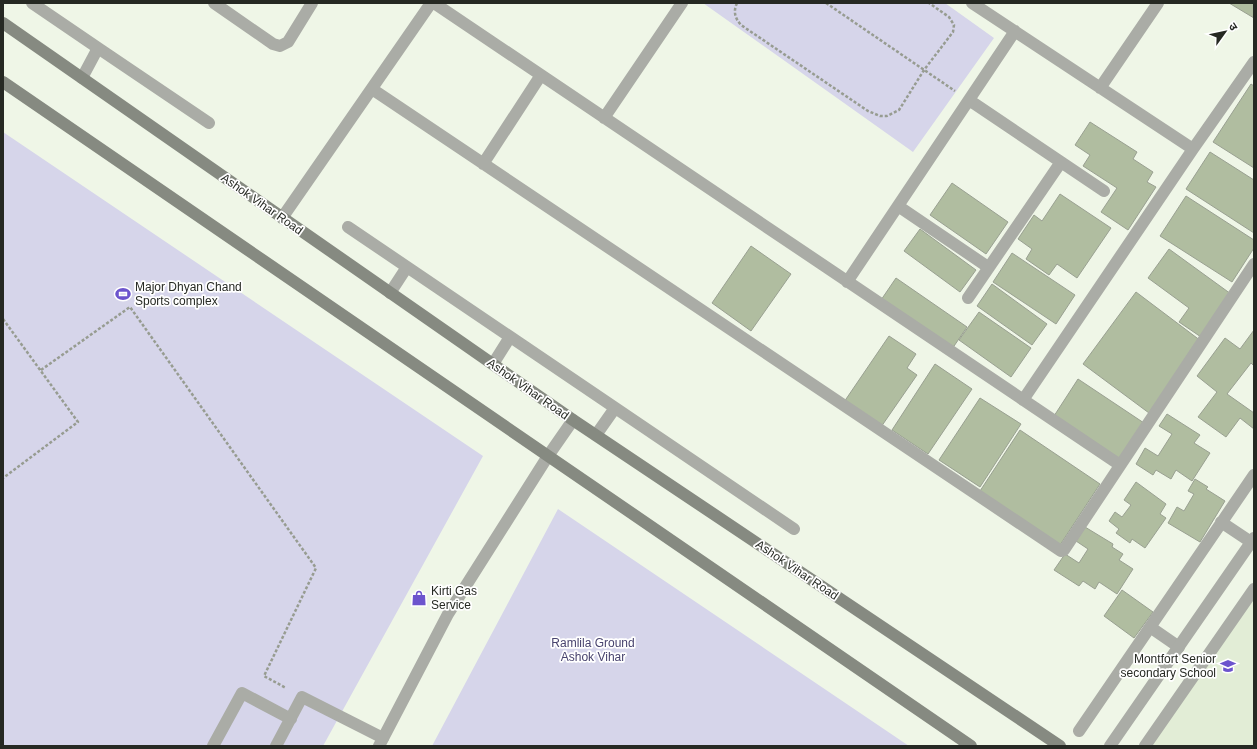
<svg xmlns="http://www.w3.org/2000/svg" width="1257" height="749" viewBox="0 0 1257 749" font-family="Arial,'Noto Sans Devanagari',sans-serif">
	<rect width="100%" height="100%" fill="#eff6e7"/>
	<!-- built -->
	<path fill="#e2edd6" d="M1254,591v155h-100l-5,-4z"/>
	<!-- green -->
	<path fill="#d6d5ea" d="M703,3h242l49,35 -81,114z
		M3,132l480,324 -160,290h-320z
		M558,509l351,237h-477z"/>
	<!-- building -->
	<path fill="#b0bda0" stroke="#99a091" d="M1229,3h25v15z
		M1251,84l3,2v82l-41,-26z
		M1090,122l47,30 -4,7 20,13 -6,10 9,5 -28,43 -27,-18 16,-24 -34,-22 7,-11 -15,-10z
		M1210,152l44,28v53l-68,-44z
		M952,183l56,39 -22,32 -56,-39z
		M1060,194l51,34 -34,50 -20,-14 -8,11 -23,-16 6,-10 -14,-10 16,-24 8,6z
		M1186,196l68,44v8l-22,34 -72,-46z
		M920,229l56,41 -16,22 -56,-41z
		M751,246l40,28 -40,57 -39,-28z
		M1169,249l62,45 -30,43 -22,-15 10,-14 -41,-30z
		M1012,253l63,42 -19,29 -63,-42z
		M896,278l71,49 -15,22 -71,-49z
		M992,284l55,40 -15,21 -55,-39z
		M1136,292l65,49 -52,72 -66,-49z
		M979,312l52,36 -20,29 -52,-37z
		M1254,330v36l-3,-3 -24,31 27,19v16l-14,-11 -14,19 -28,-20 19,-25 -20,-16 28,-38 15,11z
		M889,336l27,18 -9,14 10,7 -36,52 -37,-25z
		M935,364l37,25 -44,65 -36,-24z
		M1078,379l66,44 -25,37 -65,-44z
		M980,398l41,26 -41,63 -41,-27z
		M1167,414l33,21 -6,8 16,10 -18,28 -16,-11 -5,9 -15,-9 -3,5 -17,-11 9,-16 13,8 14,-22 -13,-8z
		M1020,430l80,54 -40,61 -80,-54z
		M1195,479l13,8 -2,2 19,12 -25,41 -32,-19 9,-16 7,4 10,-17 -6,-3z
		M1136,482l30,22 -6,10 6,4 -21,30 -13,-9 -2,4 -14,-10 3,-4 -10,-8 6,-9 7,5 9,-12 -7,-5z
		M1085,527l28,17 -1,3 11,7 -4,6 14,9 -16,25 -18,-12 -4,7 -12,-8 -4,5 -25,-16 11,-16 14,9 9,-14 -12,-8z
		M1122,590l31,22 -19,26 -30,-22z"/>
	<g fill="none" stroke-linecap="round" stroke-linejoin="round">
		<!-- path -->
		<path stroke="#979c91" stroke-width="2.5" stroke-dasharray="3 2" stroke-linecap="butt" d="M737,3c-4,9 -2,15 4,22l127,86 12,5h7l12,-6 25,-40 29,-38 1,-7 -5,-8 -20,-14
			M826,3l129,88
			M3,319l75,103 -75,56
			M41,370l89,-63 186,261 -52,108 22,12"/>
		<!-- lane -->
		<path stroke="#aaaca6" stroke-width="12" d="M348,227l446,302
			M390,293l17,-26
			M493,364l17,-27
			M596,435l19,-27
			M1221,522l30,20
			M1150,627l29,20
			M1079,731l175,-256
			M213,746l29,-53 49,26
			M276,746l26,-49 81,41"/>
		<!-- street -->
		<path stroke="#aaaca6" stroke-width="12" d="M32,3l66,45 -16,30
			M214,3l59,41 7,2 8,-4 24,-39
			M434,3l686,462
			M972,3l221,146
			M98,48l111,75
			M1100,88l58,-85
			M372,89l689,462 3,-1 190,-286
			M969,100l135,91
			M604,118l78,-115
			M483,164l58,-89
			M898,206l90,61
			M282,218l149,-215
			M847,282l168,-251
			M968,298l93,-136
			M1023,400l170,-251 61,-87
			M379,746l69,-132 100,-158 25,-36
			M1110,746l144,-208
			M1145,746l109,-157"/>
		<!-- secondary -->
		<path stroke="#868a81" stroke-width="12" d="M3,23l570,397 487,326
			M3,82l968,664"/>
	</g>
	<!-- icons -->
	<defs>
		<g id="stadium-bare" transform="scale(1.2)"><path d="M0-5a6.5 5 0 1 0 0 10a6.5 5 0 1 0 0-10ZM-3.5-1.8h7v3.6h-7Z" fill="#6c54cd" stroke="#fff" stroke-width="2.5" paint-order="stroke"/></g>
		<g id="shop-bare" transform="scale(1.2)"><path d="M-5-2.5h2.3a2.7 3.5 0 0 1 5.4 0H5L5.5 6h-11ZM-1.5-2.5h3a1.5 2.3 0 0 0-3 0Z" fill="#6c54cd" stroke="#fff" stroke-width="2.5" paint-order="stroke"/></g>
		<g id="school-bare" transform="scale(1.2)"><path d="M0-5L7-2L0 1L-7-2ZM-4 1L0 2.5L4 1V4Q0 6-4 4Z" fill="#6c54cd" stroke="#fff" stroke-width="2.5" paint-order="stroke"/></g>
	</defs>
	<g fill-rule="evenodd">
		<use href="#stadium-bare" x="123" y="294"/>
		<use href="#shop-bare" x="419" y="598"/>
		<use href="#school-bare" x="1228" y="666"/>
	</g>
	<g text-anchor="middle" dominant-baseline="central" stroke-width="3.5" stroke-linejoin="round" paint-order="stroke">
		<!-- street labels -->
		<g font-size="12" fill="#262923" stroke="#fff">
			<text transform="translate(262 204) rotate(35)">Ashok Vihar Road</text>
			<text transform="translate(528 389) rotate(35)">Ashok Vihar Road</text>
			<text transform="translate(797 570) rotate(34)">Ashok Vihar Road</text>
		</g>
		<!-- poi labels -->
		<g font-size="12" fill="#262923" stroke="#fff" text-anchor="start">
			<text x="135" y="287">Major Dhyan Chand<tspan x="135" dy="14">Sports complex</tspan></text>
			<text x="431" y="591">Kirti Gas<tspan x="431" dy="14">Service</tspan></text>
			<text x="1216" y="659" text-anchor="end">Montfort Senior<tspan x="1216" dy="14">secondary School</tspan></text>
		</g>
		<!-- park labels -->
		<g font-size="12" fill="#48436e" stroke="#fff">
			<text x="593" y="643">Ramlila Ground<tspan x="593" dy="14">Ashok Vihar</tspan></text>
		</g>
	</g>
	<!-- border -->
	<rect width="1257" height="749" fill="none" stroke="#262923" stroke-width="8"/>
	<!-- north arrow -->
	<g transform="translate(1225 32) rotate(57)" stroke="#ffffff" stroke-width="3" paint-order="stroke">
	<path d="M0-3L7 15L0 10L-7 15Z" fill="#262923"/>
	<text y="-6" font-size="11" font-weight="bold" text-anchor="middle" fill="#262923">उ</text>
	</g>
</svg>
